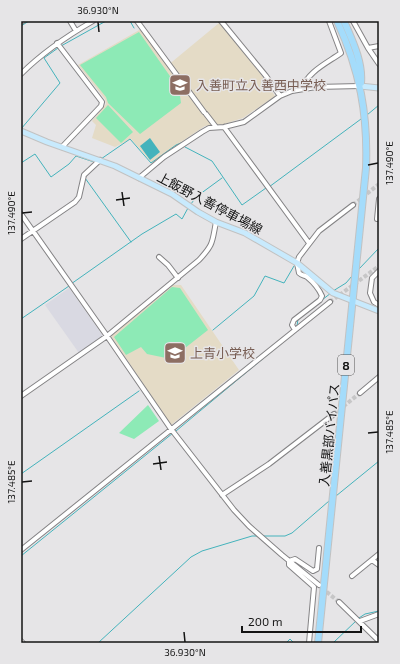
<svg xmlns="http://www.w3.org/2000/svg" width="400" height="664" viewBox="0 0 400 664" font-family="'Exo 2','Noto Sans JP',sans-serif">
	<rect width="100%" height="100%" fill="#e6e5e7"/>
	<!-- built -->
	<path fill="#d9d9e2" d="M69,288l34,48 -24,17 -34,-48z"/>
	<!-- education -->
	<path fill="#e4dbc6" d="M219,23l41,50 15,23 -32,22 -19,6 -19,2 -42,28 -11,9 -21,-24 -16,8 -23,-9 4,-13 -4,-4 14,-17 -1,-5 -27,-34 63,-36 26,37z
		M173,285h8l58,85 -68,55 -60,-89z"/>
	<!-- green -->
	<path fill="#8deab6" d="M139,32l40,57 2,14 -41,31 -32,-31 -2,-6 -26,-32z
		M108,105l25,27 -12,11 -25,-25z
		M172,287l8,1 28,42 -37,29 -24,-5 -6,-7 -15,8 -12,-18z
		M148,405l11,16 -25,18 -15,-6z"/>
	<!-- water -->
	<path fill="#44b3bc" d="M150,138l10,14 -10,8 -10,-14z"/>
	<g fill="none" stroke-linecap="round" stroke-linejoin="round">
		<!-- stream -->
		<path stroke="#44b3bc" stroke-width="1" d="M130,21l4,7
			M21,26l8,-5
			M61,46l45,-25
			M367,115l12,-10
			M21,129l39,-46 -16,-25 14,-10
			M185,147l27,14 30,44 24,-17
			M101,159l29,-20 21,24 25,-18 5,-2
			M21,163l14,-9 16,23 18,-13 7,-8 18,6
			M82,174l8,-7
			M85,178l46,64
			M269,187l92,-68
			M191,204l5,-7 26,-19
			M359,269l20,-21
			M71,284l71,-50 34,-20 6,5 6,-11
			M333,291l13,-8 6,-7
			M322,300l9,-7
			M21,319l48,-33
			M297,326l1,-7
			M213,330l41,-34 11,-20 19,7 10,-17
			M176,431l120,-100
			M21,474l118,-83
			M336,496l43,-35
			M262,536h23l7,-3 37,-32
			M21,556l152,-123
			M359,618l6,-4 14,-3
			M98,643l93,-86 11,-6 50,-15h5
			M286,643l4,-4 4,4
			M333,643l24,-23"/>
		<!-- minor-tunnel -->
		<path stroke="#c6c6c7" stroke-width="4" stroke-dasharray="4 2" stroke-linecap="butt" d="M353,205l26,-21
			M330,302l49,-36
			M334,414l26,-21
			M322,588l17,14"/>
		<!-- minor casing -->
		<g stroke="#848385" stroke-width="6">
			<path id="minor" d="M70,21l6,10
				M137,21l67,91
				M221,21l45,55 14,20
				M353,21l15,27 11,16
				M21,22l2,-1
				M57,43l45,59 -1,4 -39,41
				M368,48l11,-2
				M21,74c22,-22 46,-38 72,-53
				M302,89c5,-17 25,-26 39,-36l-12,-32
				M206,114l10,13
				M224,127l85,116
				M139,178l25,-21 38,-25 7,-4 15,-1 20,-5 36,-26 12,-5 24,-4 44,-1
				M21,214l86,122 64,93 63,81 15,16 33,29 37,30
				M377,219l2,-20
				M21,239l54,-37 4,-5 5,-22 16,-15
				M159,257l9,8 10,13
				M379,271l-7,7 -2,15 4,9 5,3
				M295,330l-3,-5 2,-5 26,-20 2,-4c-3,-7 -9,-14 -15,-19 -3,-2 -5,-1 -8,-4l-2,-10 2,-6 20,-26 34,-26
				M360,393l19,-16
				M21,396l86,-60 92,-76c15,-16 13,-18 17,-38
				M222,495l47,-31 65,-50
				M21,550l309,-248
				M372,560l7,5
				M352,576l27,-22
				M339,602l40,39
				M360,621l19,-7
				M21,641l2,2
				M309,643l5,-56 -25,-22v-4l6,-2 18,12 4,-2 2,-21"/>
		</g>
		<!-- major casing -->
		<g stroke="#c2c2c2" stroke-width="7">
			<path id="major" d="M360,86l19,2
				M21,131l26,11 68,24 57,28 26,18 18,10 29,11 52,30 36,30 46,18"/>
		</g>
		<!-- highway casing -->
		<g stroke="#c2c2c2" stroke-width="8">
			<path id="highway" d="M344,21c8,19 19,41 17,62
				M318,643l48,-475c2,-53 -6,-98 -29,-147"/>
		</g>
		<!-- minor -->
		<use href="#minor" stroke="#fff" stroke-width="4"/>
		<!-- major -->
		<use href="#major" stroke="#c8eafd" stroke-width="5"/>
		<!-- highway -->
		<use href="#highway" stroke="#a4dcfb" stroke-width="6"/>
	</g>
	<!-- ticks -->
	<path fill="none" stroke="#141414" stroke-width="1.5" d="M98,22l1,10M368,165l10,-2M122,192l2,14M116,200l14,-2M22,213l10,-1M368,433l10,-1M159,456l2,14M153,464l14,-2M22,482l10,-1M184,632l1,10"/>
	<!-- icons -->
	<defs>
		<g id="school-square" transform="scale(1.15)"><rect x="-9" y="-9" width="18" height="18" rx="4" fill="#8d6e63" stroke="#e6e5e7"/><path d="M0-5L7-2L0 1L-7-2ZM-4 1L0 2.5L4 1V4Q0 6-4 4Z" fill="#fff"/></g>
	</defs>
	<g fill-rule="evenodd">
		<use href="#school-square" x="180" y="85"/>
		<use href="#school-square" x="175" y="353"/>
	</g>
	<g text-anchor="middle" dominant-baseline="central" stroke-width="3" stroke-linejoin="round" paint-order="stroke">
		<!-- shield labels -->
		<rect fill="#e6e5e7" stroke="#535353" stroke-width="1" x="338" y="355" width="16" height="20" rx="3"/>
		<g font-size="12" font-weight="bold" fill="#141414">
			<text x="346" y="365">8</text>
		</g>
		<!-- education labels -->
		<g font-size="13" fill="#785e54" stroke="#e6e5e7" text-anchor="start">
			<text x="196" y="85">入善町立入善西中学校</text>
			<text x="190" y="353">上青小学校</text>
		</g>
		<!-- street labels -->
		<g font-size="13" fill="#141414" stroke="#e6e5e7">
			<text transform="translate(210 203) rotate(28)">上飯野入善停車場線</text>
			<text transform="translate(329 435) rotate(-84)">入善黒部バイパス</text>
		</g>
	</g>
	<!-- border -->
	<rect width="400" height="664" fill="none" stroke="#e6e5e7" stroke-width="44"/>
	<!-- scale -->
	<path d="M242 626v6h119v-6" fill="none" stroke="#141414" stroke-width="2"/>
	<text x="248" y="626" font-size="12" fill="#141414" stroke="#e6e5e7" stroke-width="3" paint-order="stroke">200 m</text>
	<rect x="22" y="22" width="356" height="620" fill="none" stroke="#141414" stroke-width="1.5"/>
	<g font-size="10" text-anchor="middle" fill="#141414">
		<text x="98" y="14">36.930°N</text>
		<text transform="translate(389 163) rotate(-90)" y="4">137.490°E</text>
		<text transform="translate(11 213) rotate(-90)" y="4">137.490°E</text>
		<text transform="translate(389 432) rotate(-90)" y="4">137.485°E</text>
		<text transform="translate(11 482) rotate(-90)" y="4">137.485°E</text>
		<text x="185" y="656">36.930°N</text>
	</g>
</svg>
